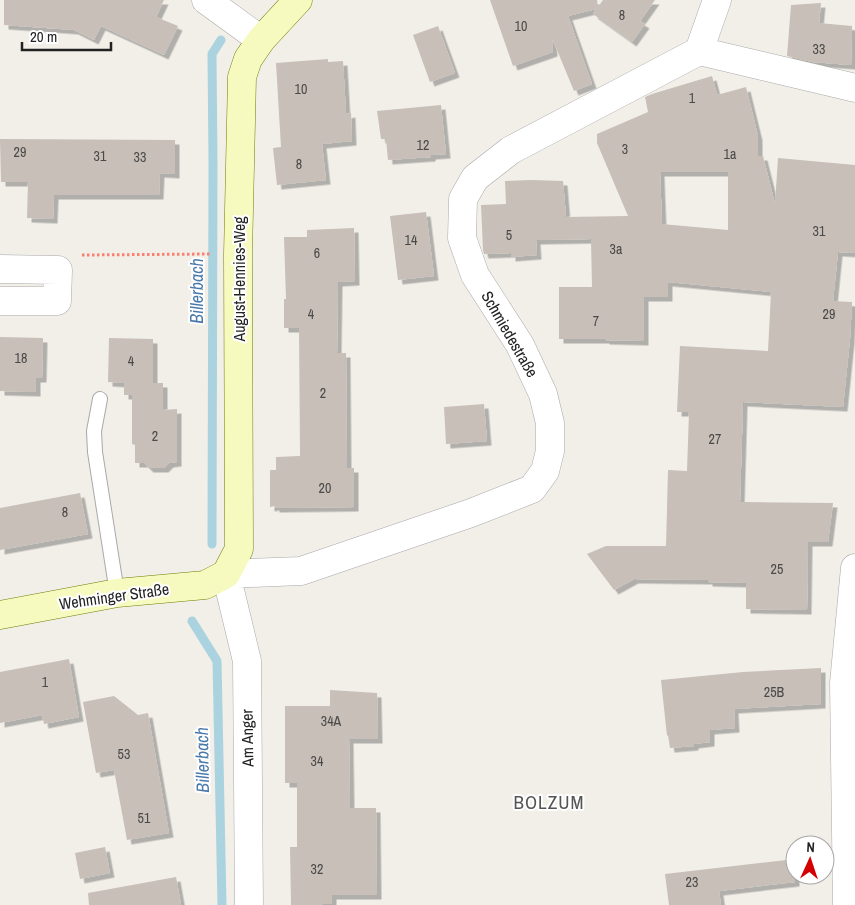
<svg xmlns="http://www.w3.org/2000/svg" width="855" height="905" viewBox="0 0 855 905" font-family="'Archivo Narrow',sans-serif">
	<defs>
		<filter id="shadow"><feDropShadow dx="4.5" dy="4.5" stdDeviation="0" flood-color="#0004"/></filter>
	</defs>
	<rect width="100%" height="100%" fill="#f2efe9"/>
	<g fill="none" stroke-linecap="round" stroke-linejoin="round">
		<!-- stream -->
		<path stroke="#aad3df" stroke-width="9" d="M212,544l1,-380 -1,-110 9,-14
			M192,621l25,40 5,244"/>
	</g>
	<!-- building -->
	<path fill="#c7bfb8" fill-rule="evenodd" filter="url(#shadow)" d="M4,0h160l-8,17 22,9 -14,29 -63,-29 -7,14 -20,-10 -70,-5z
		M490,0h107l1,7 5,-7h52l-15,21 5,3 -13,18 -39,-28 3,-5 -28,7 24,68 -18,7 -22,-53 1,14 -40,14z
		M821,3l-2,20 33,3 -1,39 -39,-3 -25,-6 4,-51z
		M438,26l17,47 -25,9 -17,-47z
		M328,59v3l15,-1 3,53 5,-1 1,28 -30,3 4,36 -49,5 -4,-37 8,-1 -5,-84z
		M712,76l5,19 29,-8 12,49v20h5l12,48 3,-46 77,7v88l-17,-1 -5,49 19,1 -2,37 -7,68 -100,-5 -3,100 93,1 -5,39h-20l-1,68 -61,-1v-26l-38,-1v-2l-74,-1 -20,11 -27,-36 19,-8h60l2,-76 19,1 2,-59h-12l3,-66 88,5 3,-59 -103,-10v15h-24v44l-39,-1v-1h-46v-52h33l-1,-48 -55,1 1,15 -26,2v-4l-27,1 -1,-4 -2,-45 25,-1 -1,-23 26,-1 32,1 3,36 62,-1 -31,-73v-9l51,-22 -3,-15 7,-3zM660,172h68v58l-66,-6z
		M441,105l5,49 -15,1v2l-43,3 -2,-21h-5l-4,-28z
		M0,139l175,1v34l-15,-1 -1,22h-105l-1,24 -26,-1 1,-36h-27z
		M426,212l8,64 -36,4 -8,-64z
		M354,228l1,53 -17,1 -1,71h9l1,115h7v39l-79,1v-2l-5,1v-37h6v-13l24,-1 -1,-128h-15v-29h2l-2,-62h23v-7z
		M0,337l43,1 -1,40h-6v14l-36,-1z
		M109,338l44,1v44h10v27l14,-1v53l-8,1 -5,5h-15l-5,-5h-9v-18l-3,-1v-49h-8v-12l-16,-1z
		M484,404l3,37 -41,3 -2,-37z
		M80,493l8,41 -88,16v-42z
		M69,659l10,58 -35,7 -2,-9 -42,8v-51z
		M821,668v36l-87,5 1,19 -25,2v12l-16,2v2l-24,2 -2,-13 -1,1 -6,-56 82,-8z
		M330,690l47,3 1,46h-29l1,69h26l1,87h-45v9h-9v1h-32l-1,-58h7v-64h-12v-77h45z
		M114,696l24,19 10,-2 21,120 -42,7 -13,-70 -18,3 -13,-71z
		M105,847l5,26 -30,6 -5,-26z
		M795,859v23l-76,9 2,14h-52l-4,-31z
		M176,877l5,28h-92l-1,-12z"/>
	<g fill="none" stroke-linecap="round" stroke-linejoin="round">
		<!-- service casing -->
		<g stroke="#a9a9a9" stroke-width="16">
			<path id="service" d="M100,399l-6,32 1,21 22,141"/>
		</g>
		<!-- minor casing -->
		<g stroke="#a9a9a9" stroke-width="29">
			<path id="minor" d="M206,0l55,40
				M699,51l18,-51
				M0,269l58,1 -1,31h-57
				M249,905l-2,-244 -21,-87 75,-3 170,-58 61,-24 13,-18 5,-20v-28l-7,-29 -23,-49 -45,-70 -13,-37 1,-39 12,-21 36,-28 188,-99 156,37"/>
		</g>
		<!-- tertiary casing -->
		<g stroke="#a9a9a9" stroke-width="29">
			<path id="tertiary" d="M847,905l-3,-222 11,-115"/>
		</g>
		<!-- secondary casing -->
		<g stroke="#707d05" stroke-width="29">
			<path id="secondary" d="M0,615l117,-22 88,-8 21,-11 13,-25 -1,-295 4,-177 6,-18 13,-19 37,-40"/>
		</g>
		<!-- path -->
		<path stroke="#fa8072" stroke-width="3" stroke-dasharray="2.5 2.5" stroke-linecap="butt" d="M82,255l128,-1"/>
		<!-- service -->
		<use href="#service" stroke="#fff" stroke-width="14"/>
		<!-- minor -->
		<use href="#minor" stroke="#fff" stroke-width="28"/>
		<!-- tertiary -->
		<use href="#tertiary" stroke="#fff" stroke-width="28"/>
		<!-- secondary -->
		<use href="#secondary" stroke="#f7fabf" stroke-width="28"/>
	</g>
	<g text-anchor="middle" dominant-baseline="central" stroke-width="4" stroke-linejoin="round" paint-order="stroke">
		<!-- number labels -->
		<g font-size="14" fill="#4b4948">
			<text x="622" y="15">8</text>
			<text x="521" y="26">10</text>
			<text x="819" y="49">33</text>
			<text x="301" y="89">10</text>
			<text x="692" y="98">1</text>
			<text x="423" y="145">12</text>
			<text x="625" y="149">3</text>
			<text x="20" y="152">29</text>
			<text x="730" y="154">1a</text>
			<text x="100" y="156">31</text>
			<text x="140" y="157">33</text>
			<text x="299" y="164">8</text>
			<text x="819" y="231">31</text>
			<text x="509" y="235">5</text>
			<text x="411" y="240">14</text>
			<text x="616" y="249">3a</text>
			<text x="317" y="253">6</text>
			<text x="311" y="314">4</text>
			<text x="829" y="314">29</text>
			<text x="596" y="321">7</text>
			<text x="21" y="358">18</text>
			<text x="131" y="361">4</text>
			<text x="323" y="393">2</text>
			<text x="155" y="436">2</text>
			<text x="715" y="439">27</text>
			<text x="325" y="488">20</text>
			<text x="65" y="512">8</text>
			<text x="777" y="569">25</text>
			<text x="45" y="682">1</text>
			<text x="774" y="692">25B</text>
			<text x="331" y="721">34A</text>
			<text x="124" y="754">53</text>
			<text x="317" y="761">34</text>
			<text x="144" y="818">51</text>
			<text x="317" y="869">32</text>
			<text x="692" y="882">23</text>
		</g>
		<!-- street labels -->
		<g font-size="16" fill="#222" stroke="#fff">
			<text transform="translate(239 279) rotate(-90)">August-Hennies-Weg</text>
			<text transform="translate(510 334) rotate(60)">Schmiedestraße</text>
			<text transform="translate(114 596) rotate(-8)">Wehminger Straße</text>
			<text transform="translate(247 738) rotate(-91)">Am Anger</text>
		</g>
		<!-- water labels -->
		<g font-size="18" font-style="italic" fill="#4a7aab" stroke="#fff">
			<text transform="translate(196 291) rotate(-90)">Billerbach</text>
			<text transform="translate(202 760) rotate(-91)">Billerbach</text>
		</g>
		<!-- quarter labels -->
		<g font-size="19" letter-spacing="1" fill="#555" stroke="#fff">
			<text x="549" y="802">BOLZUM</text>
		</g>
	</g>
	<!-- north arrow -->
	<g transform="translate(810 860) rotate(3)"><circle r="24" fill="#ffffff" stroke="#a7a7a7"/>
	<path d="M0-4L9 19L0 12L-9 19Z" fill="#d40000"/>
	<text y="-8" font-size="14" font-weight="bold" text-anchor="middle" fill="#222222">N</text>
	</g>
	<!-- scale -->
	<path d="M22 42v8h89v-8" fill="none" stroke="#222222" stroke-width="2.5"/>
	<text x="30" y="42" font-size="15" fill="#222222" stroke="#ffffff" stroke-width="4" paint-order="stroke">20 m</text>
</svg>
